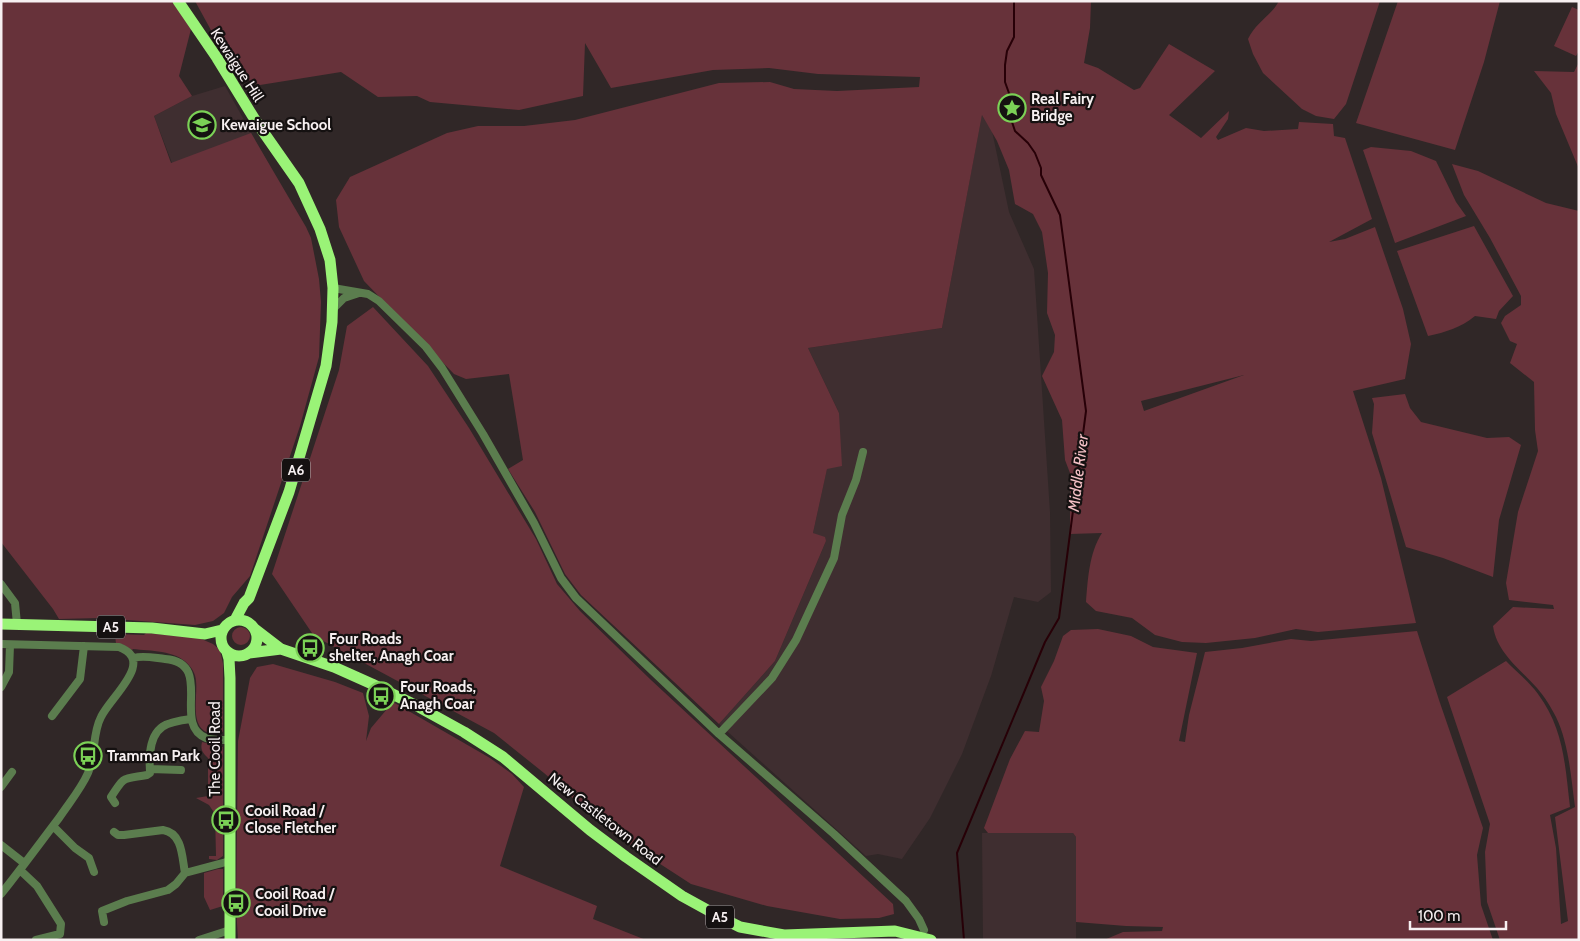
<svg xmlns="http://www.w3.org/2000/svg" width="1580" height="941" viewBox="0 0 1580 941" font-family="Cabin,sans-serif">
	<rect width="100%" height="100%" fill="#302727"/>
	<!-- built -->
	<path fill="#3f2e30" d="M225,86l42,75 -95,2 -18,-47 38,-20z
		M982,114l10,17 17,81 25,57 16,243 1,80 -13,10 -24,-5 -23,79 -29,78 -32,64 -28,41 -24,-5 -12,2 -147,-132 56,-63 51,-120 -13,-8 26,-120 -31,-65 134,-20z
		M982,833h91l3,4v103h-93z"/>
	<!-- green -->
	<path fill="#67323a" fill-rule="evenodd" d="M1,1h171l19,28 -12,47 13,20 -38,20 17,47 80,-30 55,94 5,11 8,41 2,23 -2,55 -19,69 -50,150 -18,21 -8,16 -11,8 -18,4 -95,-7 -41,1 -6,-10 -52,-67z
		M195,1h896l-1,27 -6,35 14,5 36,22 6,-2 29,-44 46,27 -46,44 32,23 28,-27 -1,8 -12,18 2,3 28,-12 18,3 34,-2 1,-7 34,2 1,12 11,2 27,81 -43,23 16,-3 30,-12 28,82 8,35 -6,35 -52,12 28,87 35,145 -98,9 -22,-3 -41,9 -49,5 -24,-1 -27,-7 -23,-17 -36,-7 -10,-9c2,-23 3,-49 16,-69l-32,1v-61l-5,-13 -3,-40 -20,-44 12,-24 1,-17 -8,-22 1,-40 -6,-41 -9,-18 -18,-10 -6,-34 -12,-29 -15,-26 -40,213 -134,20 31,65 3,53 -15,3 -14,64 12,4 1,4 -51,120 -56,63 -138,-129 -16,-21 -30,-62 -27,-43 15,-9 -14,-86 -43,5 -12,-5 -90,-93 -25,-54 -3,-27 14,-23 97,-44 31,-7h46l51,-6 144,-37 51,-1 24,7 43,2 82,-4 1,-10 -102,-3 -49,-6 -56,2 -102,18 -26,-45 -2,53 -64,14 -89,-8 -13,-6 -39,1 -37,-25 -81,13 -25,-11zM1244,375l-100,36 -3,-10z
		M1279,1h101l-34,103 -12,15 -18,-3 -14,-7 -39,-36 -10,-19 -5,-15c8,-17 23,-23 31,-38z
		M1398,1h102l-16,61 -29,88 -99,-27z
		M1572,7l7,3v41l-3,5 -22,-10z
		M1579,62v107l-23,-55 -5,-21 -17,-22 40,1z
		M1371,147l40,4 25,10 20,41 10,14 -71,27 -32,-93z
		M1452,164l26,7 68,32 33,8v729h-79l-13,-38 -2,-50 5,-28 -43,-127 59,-36c10,10 23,21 32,33 26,35 27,71 32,113l-20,8 6,33 5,76 7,-3 -13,-104 20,-10c-4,-29 -6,-63 -19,-90 -5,-10 -12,-21 -19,-29 -17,-19 -40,-35 -44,-62l20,-19 41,2 -1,-4 -44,-5 -3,-17 12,-71 20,-61 -3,-21 -1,-48 -24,-19 7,-19 -7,-3 -9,-18 4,-7 16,-11v-9l-31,-58 -26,-43z
		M1474,226l39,70 -14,15 -3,8 -21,-3c-15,12 -29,16 -47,20l-31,-85z
		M373,307l55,59 41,62 67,111 21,45 23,27 71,69 242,224 1,10 -15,4 -39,1 -73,-13 -76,-22 -77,-50 -70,-61 -50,-40 -180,-97 -42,-62 67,-204 8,-44z
		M1405,394l5,14 11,14 66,16 22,-1 12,8 -22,75 -6,57 -50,-19 -37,-11 -34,-114 2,-29 -2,-6z
		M232 636a9 9 0 1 1 18 0a9 9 0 1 1-18 0Z
		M1098,629l33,7 22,11 44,6 -18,88 6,1 4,-27 16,-63 37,-4 49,-9 20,2 106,-10 22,69 44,128 -6,27 4,50 12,35h-389l19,-8 39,-1 1,-4 -37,-1 -50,-4v-85l-3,-4h-85l-4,-5 26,-69 15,-28 14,1 5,-31 -3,-14 13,-26 9,-25 8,-6z
		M146,633l53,5 14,6 7,6 3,14v68c-4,2 -9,3 -14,1 -20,-6 -11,-37 -13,-52 0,-6 -4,-13 -8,-17 -13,-14 -38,-13 -55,-15l-1,1 -10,-6h-6l-1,-10 29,1z
		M273,664l62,18 28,11 6,23 -3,25 5,-13 22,-26 97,56 22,16 12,13 -24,79 97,40 -4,13 53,21h-408l-2,-34 2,-165 12,-63 7,-11z
		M202,742l21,5v109l-6,4 -8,-1v-3h7l-1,-42 -6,-9 -13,-7 12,-2v-38c-5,-5 -8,-8 -6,-16z
		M218,869h5v37l-13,4 -6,-13v-24z"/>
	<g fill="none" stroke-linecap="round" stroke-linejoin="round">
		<!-- stream -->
		<path stroke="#270007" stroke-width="2" d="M964,940l-7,-87 88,-211 14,-24 27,-207 -26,-196 -19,-40v-7l-6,-15 -7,-10 -13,-12 -6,-18 1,-17 -5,-14v-17l2,-14 7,-14v-36"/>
		<!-- minor -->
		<path stroke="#5b7d4e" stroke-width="8" d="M333,288l35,6 11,7 47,46 16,21 41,66 51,89 27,55 15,20 143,136 115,100 72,67 13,18 5,11
			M332,310l12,-12 15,-5
			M1,584l14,19 2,21
			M1,644l118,3c37,14 -8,49 -18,70 -9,17 -5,38 -13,56 -7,16 -19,30 -29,45 -19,25 -38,51 -58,76
			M134,658c9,-3 21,0 31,1 50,4 6,65 41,79 7,3 16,2 23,2
			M1,687l8,-15 1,-27
			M52,716l28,-37 4,-33
			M719,734l53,-56 24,-38 38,-82 8,-43 14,-35 7,-28
			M150,769l31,1
			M1,787l11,-15
			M115,803l-4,-6c14,-22 12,-18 36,-22l3,-2c0,-6 -1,-13 0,-20 3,-28 17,-31 41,-34
			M53,826l22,22 14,10 5,14
			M114,832l4,3h6l39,-5c20,3 19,28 22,43
			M1,845l23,18
			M20,870l17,16 24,38 -1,10 -24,6
			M104,922l-2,-11 25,-10 41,-11 8,-6 9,-11 45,-12
			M199,940l31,-10"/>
		<!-- highway -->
		<path stroke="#9af377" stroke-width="11" d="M178,1l39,57 40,65 42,60 21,46 10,31 3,28 -1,34 -6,44 -37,126 -40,106 -5,5 -9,17
			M221 638a18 18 0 1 1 36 0a18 18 0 1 1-36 0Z
			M1,624l151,4 53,6 17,-4
			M255,629l26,20 53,18 38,17 45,22 47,26 39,25 87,73 36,27 56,39 40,22 18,9 44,8 111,-4 36,9
			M227,652l2,7 1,19v262
			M249,653l32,-4"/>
	</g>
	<!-- icons -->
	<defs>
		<g id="sight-ring" transform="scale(1.4375)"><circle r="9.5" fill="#151111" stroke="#7bd156" stroke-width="1.5"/><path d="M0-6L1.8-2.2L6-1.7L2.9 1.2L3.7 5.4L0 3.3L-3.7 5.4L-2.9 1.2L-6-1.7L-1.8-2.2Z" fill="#7bd156"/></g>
		<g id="school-ring" transform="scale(1.4375)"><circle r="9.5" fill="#151111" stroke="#7bd156" stroke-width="1.5"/><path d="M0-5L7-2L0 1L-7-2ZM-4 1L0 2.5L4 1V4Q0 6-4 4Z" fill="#7bd156"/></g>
		<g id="bus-ring" transform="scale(1.4375)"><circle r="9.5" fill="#151111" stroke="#7bd156" stroke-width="1.5"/><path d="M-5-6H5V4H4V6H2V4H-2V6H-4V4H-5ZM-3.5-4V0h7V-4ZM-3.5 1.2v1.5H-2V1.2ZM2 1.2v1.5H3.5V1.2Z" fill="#7bd156"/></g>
	</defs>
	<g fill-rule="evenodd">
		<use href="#sight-ring" x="1012" y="108"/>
		<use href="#school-ring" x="202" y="125"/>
		<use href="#bus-ring" x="310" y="648"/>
		<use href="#bus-ring" x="381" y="696"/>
		<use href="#bus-ring" x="88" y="756"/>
		<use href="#bus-ring" x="226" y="820"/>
		<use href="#bus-ring" x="236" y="903"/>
	</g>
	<g text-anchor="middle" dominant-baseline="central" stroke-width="4.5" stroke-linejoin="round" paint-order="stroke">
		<!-- shield labels -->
		<g fill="#151111" stroke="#b3adae" stroke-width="1">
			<rect x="282" y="458.5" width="28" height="23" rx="4"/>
			<rect x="97" y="615.5" width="28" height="23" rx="4"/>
			<rect x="706" y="905.5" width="28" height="23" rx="4"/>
		</g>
		<g font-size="14" font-weight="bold" fill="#f7f0f1">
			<text x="296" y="470">A6</text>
			<text x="111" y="627">A5</text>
			<text x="720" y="917">A5</text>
		</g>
		<!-- street labels -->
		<g font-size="15" fill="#f7f0f1" stroke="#151111">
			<text transform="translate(237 65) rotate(57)">Kewaigue Hill</text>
			<text transform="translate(215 749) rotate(-90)">The Cooil Road</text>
			<text transform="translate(605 819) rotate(38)">New Castletown Road</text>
		</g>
		<!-- poi labels -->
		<g font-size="15" font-weight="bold" fill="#f7f0f1" stroke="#151111" text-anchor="start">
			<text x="1031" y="99">Real Fairy<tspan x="1031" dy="17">Bridge</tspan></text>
			<text x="221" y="125">Kewaigue School</text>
			<text x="329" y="639">Four Roads<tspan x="329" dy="17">shelter, Anagh Coar</tspan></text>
			<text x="400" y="687">Four Roads,<tspan x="400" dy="17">Anagh Coar</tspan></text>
			<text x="107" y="756">Tramman Park</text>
			<text x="245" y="811">Cooil Road /<tspan x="245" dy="17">Close Fletcher</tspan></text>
			<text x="255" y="894">Cooil Road /<tspan x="255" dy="17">Cooil Drive</tspan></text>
		</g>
		<!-- water labels -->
		<g font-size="16" font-style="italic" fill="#f5c1c6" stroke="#151111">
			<text transform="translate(1078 473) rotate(-83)">Middle River</text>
		</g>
	</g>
	<!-- border -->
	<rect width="1580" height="941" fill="none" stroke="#f7f0f1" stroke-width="5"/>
	<!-- scale -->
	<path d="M1410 921v8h96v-8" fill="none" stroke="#f7f0f1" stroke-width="2.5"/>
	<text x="1418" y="921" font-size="15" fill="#f7f0f1" stroke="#151111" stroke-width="4" paint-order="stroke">100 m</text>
</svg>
